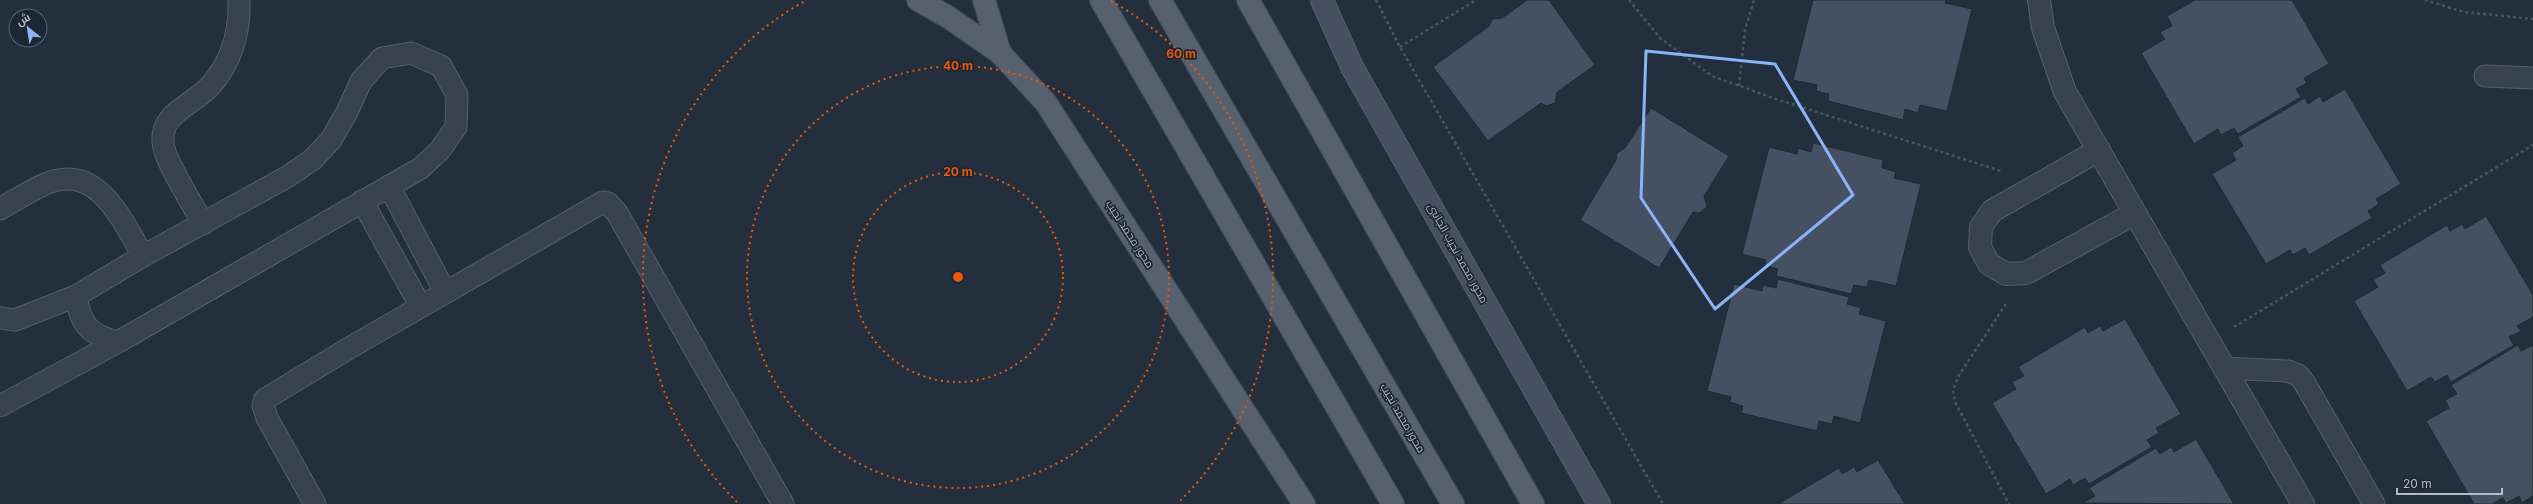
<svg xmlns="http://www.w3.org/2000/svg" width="2533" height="504" viewBox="0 0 2533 504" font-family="Inter,Cairo,sans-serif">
	<rect width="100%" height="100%" fill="#242f3e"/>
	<!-- building -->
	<path fill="#455162" stroke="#1f2835" d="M1527,0h22l46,65 -38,27 -2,11 -9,3 -5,-3 -53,38 -55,-74 56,-41 4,-7 9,-1z
		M1813,0h133l-1,3 27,6 -25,102 -27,-6 -2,8 -13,-4 -2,11 -75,-19 1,-7 -13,-3 1,-6 -24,-5z
		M2195,0h97l37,64 -25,14 3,5 -11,6 5,8 -63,37 -4,-6 -13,7 -3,-6 -24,15 -53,-91 24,-14 -5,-7 12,-6 -5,-10z
		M2345,89l56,95 -25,15 3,5 -11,7 4,7 -63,37 -4,-7 -12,7 -3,-5 -24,14 -54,-90 24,-14 -4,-7 11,-7 -5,-9 67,-39 3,6 12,-8 3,6z
		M1651,108l78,48 -25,40 3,11 -8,6 -6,-1 -34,56 -79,-48 36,-60 1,-7 8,-5z
		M1813,143l70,17 -1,8 14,4 -2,6 27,6 -25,102 -27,-6 -2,7 -13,-2 -3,9 -75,-18 2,-7 -13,-3 1,-6 -24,-6 27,-107 28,7 1,-6 13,4z
		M2486,216l47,79v22l-16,9 4,5 -12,6 5,8 -63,37 -4,-7 -12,7 -4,-5 -24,14 -53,-90 24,-14 -5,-7 12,-7 -5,-8 67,-40 3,6 12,-7 3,5z
		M1778,279l71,18 -2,7 14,4 -2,6 27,7 -26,102 -26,-7 -2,8 -13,-3 -2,10 -76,-18 2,-7 -13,-4 1,-5 -24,-6 27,-107 28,7 1,-6 13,3z
		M2125,319l56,95 -25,14 3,5 -12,7 5,7 -63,37 -4,-6 -12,7 -3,-6 -24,15 -54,-91 24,-14 -4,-7 12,-6 -6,-9 67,-40 3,6 12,-7 3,5z
		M2518,345l3,6 12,-6v151l-11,7 -3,-7 -13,7 -3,-5 -11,6h-18l-48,-83 23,-13 -4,-8 12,-6 -6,-9z
		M2196,439l38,65 -151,-1 12,-7 -6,-8 67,-40 4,6 11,-7 3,5z
		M1878,460l27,44h-127l61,-36 3,6 12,-7 3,5z"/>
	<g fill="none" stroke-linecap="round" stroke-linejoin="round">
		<!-- lane casing -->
		<g stroke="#565f6c" stroke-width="23">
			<path id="lane" d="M2485,76l48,2
				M389,186l56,106
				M362,201l59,106
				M0,209c14,-8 28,-17 43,-24 54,-25 79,35 100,71
				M203,224c-9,-18 -35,-58 -39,-76 -8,-35 29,-42 47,-63 21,-24 29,-54 28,-85
				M76,296c4,29 14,39 42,46
				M0,318l15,2 61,-24 67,-40 144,-79 25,-17 19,-20 16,-28 14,-31 21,-23 29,-5 30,13 16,29 -1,32 -16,23 -19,18 -303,174 -118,64
				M2224,368l64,3 10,4 6,7 70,122
				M315,504l-48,-86 -4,-13 2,-6 86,-52 252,-145 5,1 9,10 166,291"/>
		</g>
		<!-- street casing -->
		<g stroke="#565f6c" stroke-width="24">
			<path id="street" d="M2039,0l4,28 22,64 238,412
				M2099,150l-107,61 -11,16 -1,20 9,17 17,10 20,-1 109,-60"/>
		</g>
		<!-- secondary casing -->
		<g stroke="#565f6c" stroke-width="24">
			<path id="secondary" d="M1322,0l30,67 247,437"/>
		</g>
		<!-- primary casing -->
		<g stroke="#414a57" stroke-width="24">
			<path id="primary" d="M918,0l30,17 52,36 46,50 258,401
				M984,0l16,53
				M1101,0l292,504
				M1160,0l293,504
				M1248,0l285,504"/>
		</g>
		<!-- path -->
		<path stroke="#44595c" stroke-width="2.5" stroke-dasharray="3 3" stroke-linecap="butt" d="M1376,0l24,47 263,457
			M1629,0l31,38 52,38 61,22 228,73
			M2425,0l39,12 69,7
			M1400,47l76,-47
			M1739,86l6,-56 9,-30
			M2006,304l-47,71 -6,15 2,12 54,102
			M2234,327l299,-182"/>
		<!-- lane -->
		<use href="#lane" stroke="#38414e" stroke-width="21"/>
		<!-- street -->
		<use href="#street" stroke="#38414e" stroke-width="22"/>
		<!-- secondary -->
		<use href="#secondary" stroke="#465061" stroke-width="22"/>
		<!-- primary -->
		<use href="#primary" stroke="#56606e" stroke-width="22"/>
	</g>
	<!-- marked area -->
	<path fill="none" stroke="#8ab4f8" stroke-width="3" stroke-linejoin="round" d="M1646,51l129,13 78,131 -138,114 -74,-111z"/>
	<!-- distance rings -->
	<g fill="none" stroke="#e8590c" stroke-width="2" stroke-dasharray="2 4">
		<circle cx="958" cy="277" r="105"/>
		<circle cx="958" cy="277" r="211"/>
		<path d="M737 502A316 316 0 0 1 805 1M1111 1A316 316 0 0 1 1179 502"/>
	</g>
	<g text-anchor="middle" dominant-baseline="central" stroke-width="3.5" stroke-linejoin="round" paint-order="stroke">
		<!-- street labels -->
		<g font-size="11" fill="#b4bcc9" stroke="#1d2633">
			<text transform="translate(1130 234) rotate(57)">محور محمد نجيب</text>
			<text transform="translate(1458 253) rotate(61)">محور محمد نجيب الجانبى</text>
			<text transform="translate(1403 418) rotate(60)">محور محمد نجيب</text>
		</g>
	</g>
	<circle cx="958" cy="277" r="6" fill="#e8590c" stroke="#1d2633" stroke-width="2"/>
	<g font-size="12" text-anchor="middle" font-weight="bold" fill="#e8590c" stroke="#1d2633" stroke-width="3.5" stroke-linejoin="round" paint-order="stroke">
		<text x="1181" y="58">60 m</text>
		<text x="958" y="70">40 m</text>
		<text x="958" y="176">20 m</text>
	</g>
	<!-- north arrow -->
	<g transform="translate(28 28) rotate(330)"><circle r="19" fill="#1d2633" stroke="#59626f"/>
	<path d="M0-3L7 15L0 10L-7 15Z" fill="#8ab4f8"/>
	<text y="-6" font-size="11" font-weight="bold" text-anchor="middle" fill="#b4bcc9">ش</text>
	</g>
	<!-- scale -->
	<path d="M2397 488v6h105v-6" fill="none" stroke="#b4bcc9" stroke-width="2"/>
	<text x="2403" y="488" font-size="12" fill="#b4bcc9" stroke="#1d2633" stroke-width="3" paint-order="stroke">20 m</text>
</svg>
